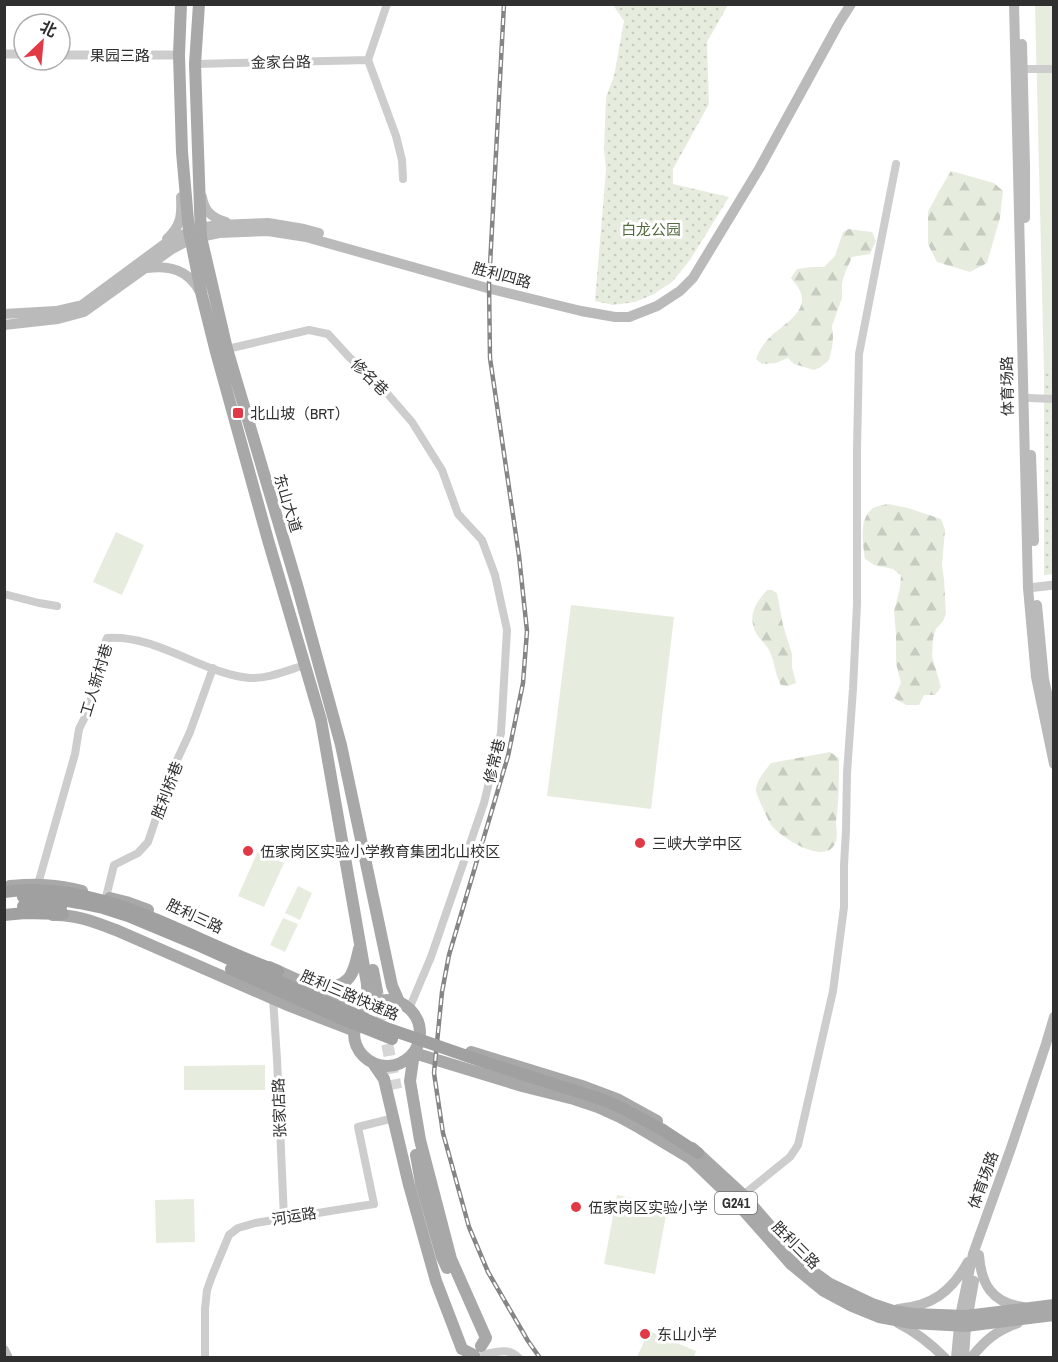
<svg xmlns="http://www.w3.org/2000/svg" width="1058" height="1362" viewBox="0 0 1058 1362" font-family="'Archivo Narrow','Noto Sans SC',sans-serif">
	<defs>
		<pattern id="forest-firs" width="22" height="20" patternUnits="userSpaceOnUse" patternTransform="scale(1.5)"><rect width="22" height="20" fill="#e6eddf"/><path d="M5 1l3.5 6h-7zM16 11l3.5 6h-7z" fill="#c6ccc0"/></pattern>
		<pattern id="park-dots" width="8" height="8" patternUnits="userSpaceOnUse" patternTransform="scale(1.5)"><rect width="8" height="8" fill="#e6eddf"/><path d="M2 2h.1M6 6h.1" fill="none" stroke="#c6ccc0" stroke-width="1.8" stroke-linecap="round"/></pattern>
	</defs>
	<rect width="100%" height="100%" fill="#fff"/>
	<!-- grass -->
	<path fill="#e6eddf" d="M1035,5h19v569l-10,1v-202z
		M116,532l28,13 -22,50 -29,-13z
		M571,605l103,12 -23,192 -104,-13z
		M258,851l26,12 -20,44 -26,-11z
		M298,886l14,7 -12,27 -15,-7z
		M283,918l15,6 -13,28 -15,-7z
		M265,1065v25h-81v-24z
		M617,1195l51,10 -13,69 -51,-10z
		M194,1199l1,43 -39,1 -1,-43z
		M649,1331l47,20 -2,6h-57z"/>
	<!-- forest -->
	<path fill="url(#forest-firs)" d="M951,171l43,12 9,8 -3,27 -13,45 -17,9 -33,-10 -9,-18v-32l11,-21z
		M849,229l23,3 4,9 -6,13 -18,3 -7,16 -3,10v15l-10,28 1,11 -1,11 -3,12 -8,7 -7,3 -20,-6 -6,-6 -12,5 -14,1 -6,-5c3,-9 8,-16 15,-23 13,-12 40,-26 28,-47 -2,-4 -6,-8 -8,-11l6,-9 14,-2h13l11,-11 8,-24z
		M888,504l20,4 33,11 4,11 -3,35 2,14 2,35 -3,7 -7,8 -3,9 -1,18 9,31 -6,8h-11l-5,10h-13l-12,-7 7,-15 -5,-20v-28l-2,-24 6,-23 1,-13 -8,-6 -19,-4 -9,-6c-2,-15 -7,-40 8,-51 4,-2 10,-3 15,-4z
		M767,590h5l5,3 6,32 9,29v13l4,16 -8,3 -7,-1c-6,-10 -6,-22 -11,-33 -3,-7 -10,-12 -14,-19 -9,-18 0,-30 11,-43z
		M830,752l9,6c0,22 0,43 -3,64 0,6 2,13 0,19 -8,27 -55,-3 -65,-16 -3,-5 -14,-29 -15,-34 0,-11 9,-20 15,-28z"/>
	<!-- park -->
	<path fill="url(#park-dots)" d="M613,5h115l-21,37 2,62 -36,65v15l56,13 -39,63 -18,22 -18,12 -19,8 -22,3 -18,-4 11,-131 -2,-21 2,-52 8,-21 10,-55z
		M1044,364h10v209l-9,2z"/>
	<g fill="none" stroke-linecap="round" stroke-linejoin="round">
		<!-- primary-tunnel -->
		<path stroke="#d6d6d6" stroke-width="12" stroke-dasharray="12 6" stroke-linecap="butt" d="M377,991l19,98"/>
		<!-- minor -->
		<path stroke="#cdcdcd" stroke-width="8" d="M387,4l-19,56 28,76 6,24 1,19
			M195,64l173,-4
			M1023,69h31
			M227,349l82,-19 19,4 22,24 29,26 33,38 30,48 16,44 24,26 13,35 12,55 -6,103 -17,70 -53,154 -22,52
			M1029,398l25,1
			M4,594l35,9 18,3
			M38,884l37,-130 4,-25 6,-12 9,-27 10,-44 3,-8c49,-4 96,36 143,40 18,1 38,-8 55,-13
			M106,897l8,-32 24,-12 10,-11 24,-71 18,-39 23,-64
			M273,998l4,61 7,159
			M743,1195l47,-38 8,-12 35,-154 11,-84v-42l2,-35 1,-57 6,-84 4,-85v-155l2,-95 37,-190
			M484,1354c13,-2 25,-7 35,4
			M205,1358v-49l2,-19 5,-14 17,-41 9,-7 17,-5 119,-19 -16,-77 36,-9"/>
		<!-- tertiary -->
		<path stroke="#cdcdcd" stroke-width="9" d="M4,54h20
			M60,55h119
			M1028,588l26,-3"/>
		<!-- secondary -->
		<path stroke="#bababa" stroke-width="10" d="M1014,4l14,584 8,89 18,87
			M1022,44l3,122v52
			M202,197c2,14 10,21 24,25
			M167,239c14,-13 15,-23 14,-42
			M147,268c23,-3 42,2 53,24
			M4,314l52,-3 26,-6 88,-65 30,-12 18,-3 50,-2 36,6 15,4
			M4,325l54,-6 26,-7 88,-63 19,-10 28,-6 49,-2 38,6 181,51 94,23 34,6h14l28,-11 23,-15 13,-13 66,-109 80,-146 12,-19
			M1031,455l3,86
			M1037,605l7,74 10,47
			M979,1255c2,29 13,48 44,52
			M898,1309c34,-3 53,-17 70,-47
			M898,1323c18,9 33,21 47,35
			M4,1350l4,8
			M956,1358l4,-42 13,-62 38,-106 35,-104 8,-27
			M964,1358l2,-32 8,-45
			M971,1358c14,-18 25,-27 47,-35"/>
		<!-- primary -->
		<path stroke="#a8a8a8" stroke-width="12" d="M181,4l-2,51 3,97 7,79 13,65 14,56 52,188 53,180 46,264 1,23
			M199,4l-4,60 6,173 26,112 70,236 44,160 51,241 8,18
			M10,886c26,-2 46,-2 72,5
			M110,898l16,4 22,8
			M53,915c22,-1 44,8 63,15l174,76 65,25
			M269,967l95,43
			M373,970l4,21
			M320,989c30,-3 33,-12 39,-40
			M354 1033a33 33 0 1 1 66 0a33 33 0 1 1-66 0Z
			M471,1052l114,35 32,12 40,22
			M373,1063l11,16 25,106 27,96 26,68 12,6
			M692,1148l51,47 54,62 15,14 18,13 42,20 21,7 20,3 53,2 88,-11
			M416,1155l5,28 21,74 5,11
			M481,1346l5,-8 -35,-79 -31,-119 -10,-59 4,-28 108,33 52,13 24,8 22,10 20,11 50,30 48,46 53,60 33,27 28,15 27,11 33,6 54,3 88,-11"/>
		<!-- trunk -->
		<path stroke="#a0a0a0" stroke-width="12" d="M4,892c98,-14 186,49 274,79
			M4,915l21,-2 38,1
			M663,1130l35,23"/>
		<!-- rail casing -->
		<g stroke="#858585" stroke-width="4.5">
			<path id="rail" d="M504,4l-15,280 1,74 29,198 8,75 -4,52 -15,73 -59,199 -7,37 -8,81 9,60 26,94 19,45 40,69 12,17"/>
		</g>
		<!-- rail -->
		<use href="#rail" stroke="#fff" stroke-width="2" stroke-dasharray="7" stroke-linecap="butt"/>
		<!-- trunk-bridge -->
		<path stroke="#a0a0a0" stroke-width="12" d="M23,897l28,1 28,5 24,5 25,8 72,30 134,60 55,23 98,34 114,36 21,9 41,22
			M23,906l38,1
			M231,969l111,50 50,20"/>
	</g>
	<!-- markers -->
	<g fill="#e13945" stroke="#fff" stroke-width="2">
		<rect x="232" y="407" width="12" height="12" rx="3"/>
		<circle cx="640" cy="843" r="6"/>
		<circle cx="248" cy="851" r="6"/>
		<circle cx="576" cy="1207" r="6"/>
		<circle cx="645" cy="1334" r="6"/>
	</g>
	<g text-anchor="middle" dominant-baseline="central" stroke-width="6" stroke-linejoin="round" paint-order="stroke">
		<!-- shield labels -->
		<rect fill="#fff" stroke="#6e6e6e" stroke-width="1.5" x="715" y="1192" width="42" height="22" rx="4.5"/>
		<g font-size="14" font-weight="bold" fill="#303030">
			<text x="736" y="1203">G241</text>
		</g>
		<!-- street labels -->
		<g font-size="15" fill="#303030" stroke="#fff">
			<text x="120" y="55">果园三路</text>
			<text transform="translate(281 62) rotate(-1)">金家台路</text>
			<text transform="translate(502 275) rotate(15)">胜利四路</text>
			<text transform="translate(370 377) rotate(44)">修名巷</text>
			<text transform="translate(1007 386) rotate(-91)">体育场路</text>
			<text transform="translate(288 503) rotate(73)">东山大道</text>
			<text transform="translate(96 680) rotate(-73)">工人新村巷</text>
			<text transform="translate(494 761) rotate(-76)">修常巷</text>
			<text transform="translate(167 790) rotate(-69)">胜利桥巷</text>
			<text transform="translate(195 916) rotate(25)">胜利三路</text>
			<text transform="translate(350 995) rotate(23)">胜利三路快速路</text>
			<text transform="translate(279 1108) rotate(-92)">张家店路</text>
			<text transform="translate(983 1180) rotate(-70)">体育场路</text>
			<text transform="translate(294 1216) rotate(-9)">河运路</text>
			<text transform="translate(796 1245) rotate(45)">胜利三路</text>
		</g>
		<!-- park labels -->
		<g font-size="15" fill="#536b3e" stroke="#fff">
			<text x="651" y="229">白龙公园</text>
		</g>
		<!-- poi labels -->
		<g font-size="15" fill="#303030" stroke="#fff" text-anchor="start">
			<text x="250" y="413">北山坡（BRT）</text>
			<text x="652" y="843">三峡大学中区</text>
			<text x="260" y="851">伍家岗区实验小学教育集团北山校区</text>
			<text x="588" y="1207">伍家岗区实验小学</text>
			<text x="657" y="1334">东山小学</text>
		</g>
	</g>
	<!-- border -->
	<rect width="1058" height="1362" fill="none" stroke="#303030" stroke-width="12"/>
	<!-- north arrow -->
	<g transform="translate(42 42) rotate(26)"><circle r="28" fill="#ffffff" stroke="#acacac" stroke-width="1.5"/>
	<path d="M0-4.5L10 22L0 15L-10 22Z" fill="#e13945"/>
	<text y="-9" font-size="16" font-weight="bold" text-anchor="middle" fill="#303030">北</text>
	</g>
</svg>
